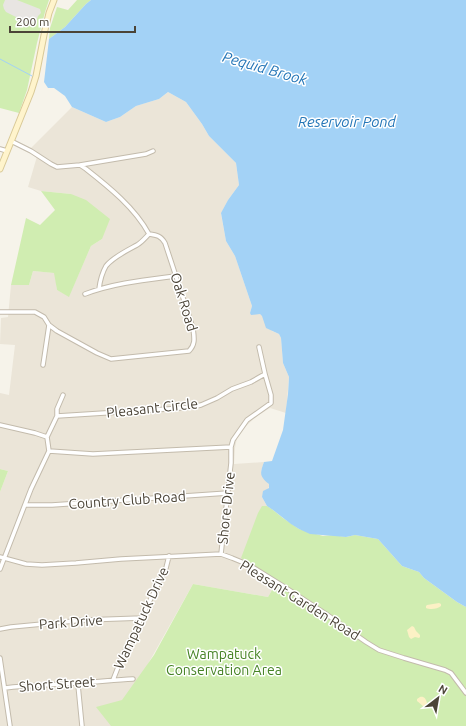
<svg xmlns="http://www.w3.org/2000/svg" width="466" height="726" viewBox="0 0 466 726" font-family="Ubuntu,sans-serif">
	<rect width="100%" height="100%" fill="#f6f3ea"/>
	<!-- residential -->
	<path fill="#ebe5d8" d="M168,92l18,10 16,22 7,12 27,27 3,22 -11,15 -7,14 5,27 9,15 17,50 -2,7 10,1 3,2 9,15 7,3 2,4 2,25 6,14 -3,36 -16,-5 -13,8 -10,9 -10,13 -2,10 -1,16 30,-2 -3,9 8,13v3l-7,10 5,9 6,4 7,70 -2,10h-6l-4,7 -75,-13 -80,142h-113v-234l8,-21 -8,-2v-76l9,2 6,-50 -15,-1 1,-26 7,-1 3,-32h18l4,-14 22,2 2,17 12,6 22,-50 11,-7 -31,-45 -30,-3 -13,-4 10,-34 -7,-5 41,-41 34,15 14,-5 16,-11 23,-7z"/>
	<!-- green -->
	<path fill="#d0edb1" d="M0,0h49l-4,12 -8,31 -10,47 -8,23 -19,-5z
		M77,0h14l-5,4 -21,23 -16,12 1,-11 7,-21 11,3z
		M41,191l30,3 15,6 24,19 -8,20 -11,7 -22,51 -12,-7 -3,-17 -21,-2 -4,14h-18l15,-67 14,7 15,-15z
		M0,469l8,2 -8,21z
		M262,506h5l6,4 10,8 16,11 24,7 10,-1 13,2 9,-2 23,4 24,27 17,6 5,6 33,24 9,5v119h-355l-15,-19 26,-7 32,-45 39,-71 75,13 4,-7h6l9,5 -9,-6 1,-7 -38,-24 17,-45z"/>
	<!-- sand -->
	<path fill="#fcf1c5" d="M439,603l2,1v2c-3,3 -11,4 -15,2v-2l1,-1z
		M412,626l2,1 2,4 4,4v2l-1,1 -4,-1 -4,2 -2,-2 -2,-7z
		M420,697c4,-1 6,2 7,6l-1,3h-3l-6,-5v-2z"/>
	<!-- parking -->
	<path fill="#e8e5e2" d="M5,0h12l23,9 1,4 -3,3 -2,6 -9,-1 -7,-2 -14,-7 -2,-3 -1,-4z"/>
	<!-- water -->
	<path fill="#a3d2f6" d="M91,0h375v607l-9,-5 -33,-24 -5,-6 -17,-6 -24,-27 -23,-4 -9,2 -36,-3 -11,-5 -8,-5 -18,-14 -6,-4 -5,-9 1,-6 6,-3v-4c-10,-8 -9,-11 -5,-22l8,-1 11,-31 5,-36 1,-17 -6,-14 -2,-25 -2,-4 -13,-6 -4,-12 -2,-2 -9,1 -1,-2 2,-7 -17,-50 -9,-15 -5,-28 7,-13 11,-15 -3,-22 -27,-27 -7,-12 -16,-22 -18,-10 -9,7 -23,7 -16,11 -14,5 -34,-15 -7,-11 -11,-8h-6l-4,-6 5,-43 16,-12 21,-23z"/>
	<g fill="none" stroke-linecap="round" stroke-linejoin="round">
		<!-- stream -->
		<path stroke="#a3d2f6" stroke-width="1" d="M0,59l32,17"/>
		<!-- minor casing -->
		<g stroke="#c3bbac" stroke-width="5.5">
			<path id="minor" d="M0,149l7,2
				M80,165l66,-11 7,-3
				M99,289c1,-8 3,-16 7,-23 7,-9 22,-16 31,-21 5,-3 8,-7 12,-11
				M85,294c29,-11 60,-14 91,-18
				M0,312h35l9,5 5,8 8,6 40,22 14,6 78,-8c7,-7 5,-14 4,-23l-28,-85c-4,-7 -8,-8 -16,-9 -14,-26 -40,-47 -63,-65l-6,-4 -23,2 -6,-3 -20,-13 -20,-10
				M43,365l6,-40
				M57,416v-7l6,-14
				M0,425l35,8 12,4
				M231,447l-138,7 -44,-3 -2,-14 10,-21 111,-7 24,-2 9,-2 16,-7 15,-9 19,-7 14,-8 -6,-27
				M25,505h27l176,-12
				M221,554l10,-91v-16l2,-7 14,-20 24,-17v-8l-6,-21
				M0,557l26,7 16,1 34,-2 45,-4 100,-5 11,4 17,7 34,21 43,28 40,28 13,8 25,8 41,12 6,3 15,20
				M0,569l31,-80 18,-38
				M0,629l11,-2 74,-7 57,-2
				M0,658l10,68
				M113,680l9,-23 44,-89 3,-12
				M79,683l-1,2 4,41
				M5,688c24,-3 48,-3 72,-5 19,-1 37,-3 56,-4"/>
		</g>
		<!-- secondary casing -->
		<g stroke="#d9c997" stroke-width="7">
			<path id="secondary" d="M0,169l31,-77 5,-16 9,-46 4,-17 5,-13"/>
		</g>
		<!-- minor -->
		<use href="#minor" stroke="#fff" stroke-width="3.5"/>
		<!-- secondary -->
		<use href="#secondary" stroke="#fff4cc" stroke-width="5"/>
	</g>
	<g text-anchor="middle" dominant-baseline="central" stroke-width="3" stroke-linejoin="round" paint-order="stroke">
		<!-- street labels -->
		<g font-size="14" fill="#4b4437" stroke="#fff">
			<text transform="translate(184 302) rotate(73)">Oak Road</text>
			<text transform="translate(152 408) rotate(-6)">Pleasant Circle</text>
			<text transform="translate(127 500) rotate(-4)">Country Club Road</text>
			<text transform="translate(226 508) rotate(-84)">Shore Drive</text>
			<text transform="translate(300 600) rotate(32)">Pleasant Garden Road</text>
			<text transform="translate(141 618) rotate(-65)">Wampatuck Drive</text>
			<text transform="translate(71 622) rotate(-4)">Park Drive</text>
			<text transform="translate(57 684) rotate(-4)">Short Street</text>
		</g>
		<!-- park labels -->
		<g font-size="14" fill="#468325" stroke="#fff">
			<text x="224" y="654">Wampatuck<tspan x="224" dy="16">Conservation Area</tspan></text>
		</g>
		<!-- water labels -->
		<g font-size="15" font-style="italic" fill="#2677b8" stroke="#fff">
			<text transform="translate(265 68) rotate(16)">Pequid Brook</text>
			<text x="347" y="121">Reservoir Pond</text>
		</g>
	</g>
	<!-- north arrow -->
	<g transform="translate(438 698) rotate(31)" stroke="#ffffff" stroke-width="3" paint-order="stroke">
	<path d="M0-3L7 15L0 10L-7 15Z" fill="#4b4437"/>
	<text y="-6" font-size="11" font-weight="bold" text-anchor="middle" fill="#4b4437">N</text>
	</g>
	<!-- scale -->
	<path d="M10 26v6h125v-6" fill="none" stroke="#4b4437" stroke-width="2"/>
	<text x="16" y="26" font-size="12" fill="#4b4437" stroke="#ffffff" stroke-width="3" paint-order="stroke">200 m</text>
</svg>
